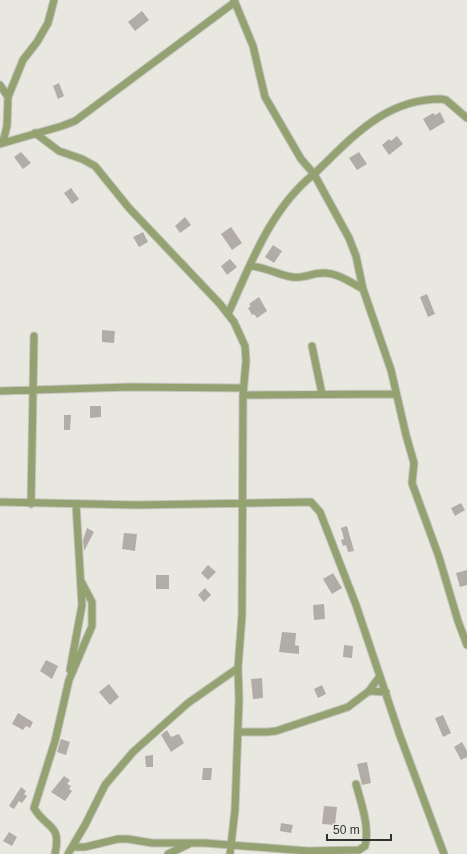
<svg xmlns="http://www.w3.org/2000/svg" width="467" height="854" viewBox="0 0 467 854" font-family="Arial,sans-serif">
	<rect width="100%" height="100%" fill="#e9e8e0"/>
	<!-- building -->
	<path fill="#b1aca6" d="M142,11l7,9 -14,11 -7,-9z
		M59,83l5,13 -6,3 -5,-13z
		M440,112l5,10 -15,9 -7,-12 10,-6 2,2z
		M397,136l6,8 -14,11 -7,-10 7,-6 2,2z
		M21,152l10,11 -8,6 -9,-12z
		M359,152l8,12 -10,6 -8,-12z
		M71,188l8,11 -7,5 -8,-11z
		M185,217l6,8 -11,8 -5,-7z
		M231,227l11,16 -10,7 -11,-16z
		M143,232l5,10 -9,5 -6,-10z
		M273,245l9,6 -8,12 -9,-6z
		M230,259l7,8 -10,8 -6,-9z
		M427,294l8,20 -7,3 -8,-20z
		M259,297l8,14 -10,7 -3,-4 -2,1 -4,-7 3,-2 -2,-2z
		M102,330l13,1 -1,12 -12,-1z
		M90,406h11v11l-11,1z
		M64,415h7l-1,15h-6z
		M461,503l4,7 -10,6 -4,-8z
		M347,526l7,25 -6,1 -2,-7 -3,1 -2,-6 3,-1 -3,-11z
		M87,528l7,4 -10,19 -1,-11z
		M124,533l13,1 -2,17 -13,-2z
		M208,565l8,7 -8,8 -7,-7z
		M467,570v15l-7,2 -4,-14z
		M333,573l9,15 -10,6 -9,-15z
		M156,575h13v14h-13z
		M205,588l6,7 -7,7 -6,-7z
		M324,604l1,15 -11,1 -1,-15z
		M282,632l14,1 -1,12 4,1v8l-20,-2z
		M344,645l9,1 -1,12 -9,-1z
		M46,660l12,6 -6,13 -12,-8z
		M262,678l1,20 -10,1 -2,-20z
		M109,684l10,13 -9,8 -11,-13z
		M322,685l4,9 -8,4 -4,-9z
		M18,713l15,9 -3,6 -4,-2 -3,4 -11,-6z
		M443,715l8,18 -8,4 -8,-19z
		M167,730l4,7 8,-3 5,9 -13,9 -10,-17z
		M61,739l9,3 -4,13 -9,-3z
		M462,742l5,9v6l-6,3 -7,-13z
		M153,755v12h-7l-1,-11z
		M367,762l4,21 -9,2 -5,-21z
		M203,768h9l-1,12h-9z
		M64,776l6,4 -3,4 4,2 -2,3 3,2 -7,10 -14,-9z
		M21,787l5,4 -2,3 3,2 -5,7 -3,-2 -5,8 -5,-3z
		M324,806l13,1 -2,18 -13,-1z
		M281,823l12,2 -2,8 -11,-2z
		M9,832l8,5 -5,9 -9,-5z"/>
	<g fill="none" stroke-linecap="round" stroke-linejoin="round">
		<!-- minor casing -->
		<g stroke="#c4c4bd" stroke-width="9">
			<path id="minor" d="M0,85l8,12
				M467,118l-21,-18 -5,-1c-57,0 -89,39 -127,75l35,64 7,18 7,33 28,81 15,65 8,28 -2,20 27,74 19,64 9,24
				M35,133l24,18 23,8 13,7 34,42 91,96 14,18 11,24 1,15 -3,34 -1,220 -4,53 1,31 -4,111 -5,44
				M1,143l3,-5 3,-12 1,-29 15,-37 14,-18 11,-19 6,-23
				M0,144l62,-18 13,-5 160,-119
				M250,266c17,1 27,9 42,11 10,2 20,-4 31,-4 15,0 27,9 40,16
				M228,314c22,-49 43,-106 86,-140l-13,-15 -36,-62 -12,-51 -19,-46
				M312,346l10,48
				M0,391l130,-4 113,1
				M243,395l153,-1
				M0,502l137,3 174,-3 9,10 36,93 43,128 45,121
				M31,504l3,-168
				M70,670l12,-65 -6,-101
				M369,691l17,1
				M238,732h29l9,-1 72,-24 21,-16 11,-15
				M73,847h12l33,-8h10l24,4h53l103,8 51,-1 6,-4c5,-19 -4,-43 -9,-62
				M55,854c7,-31 -9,-25 -21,-46l21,-67 14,-61 23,-54v-24l-11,-21
				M68,854l17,-29 20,-40 28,-33 55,-49 50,-35
				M168,854l21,-10"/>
		</g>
		<!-- minor -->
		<use href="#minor" stroke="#94a272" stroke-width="7"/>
	</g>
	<!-- scale -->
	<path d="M327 834v6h64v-6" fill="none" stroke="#32322f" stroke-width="2"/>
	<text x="333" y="834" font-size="12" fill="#32322f" stroke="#e9e8e0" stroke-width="3" paint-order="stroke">50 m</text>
</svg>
